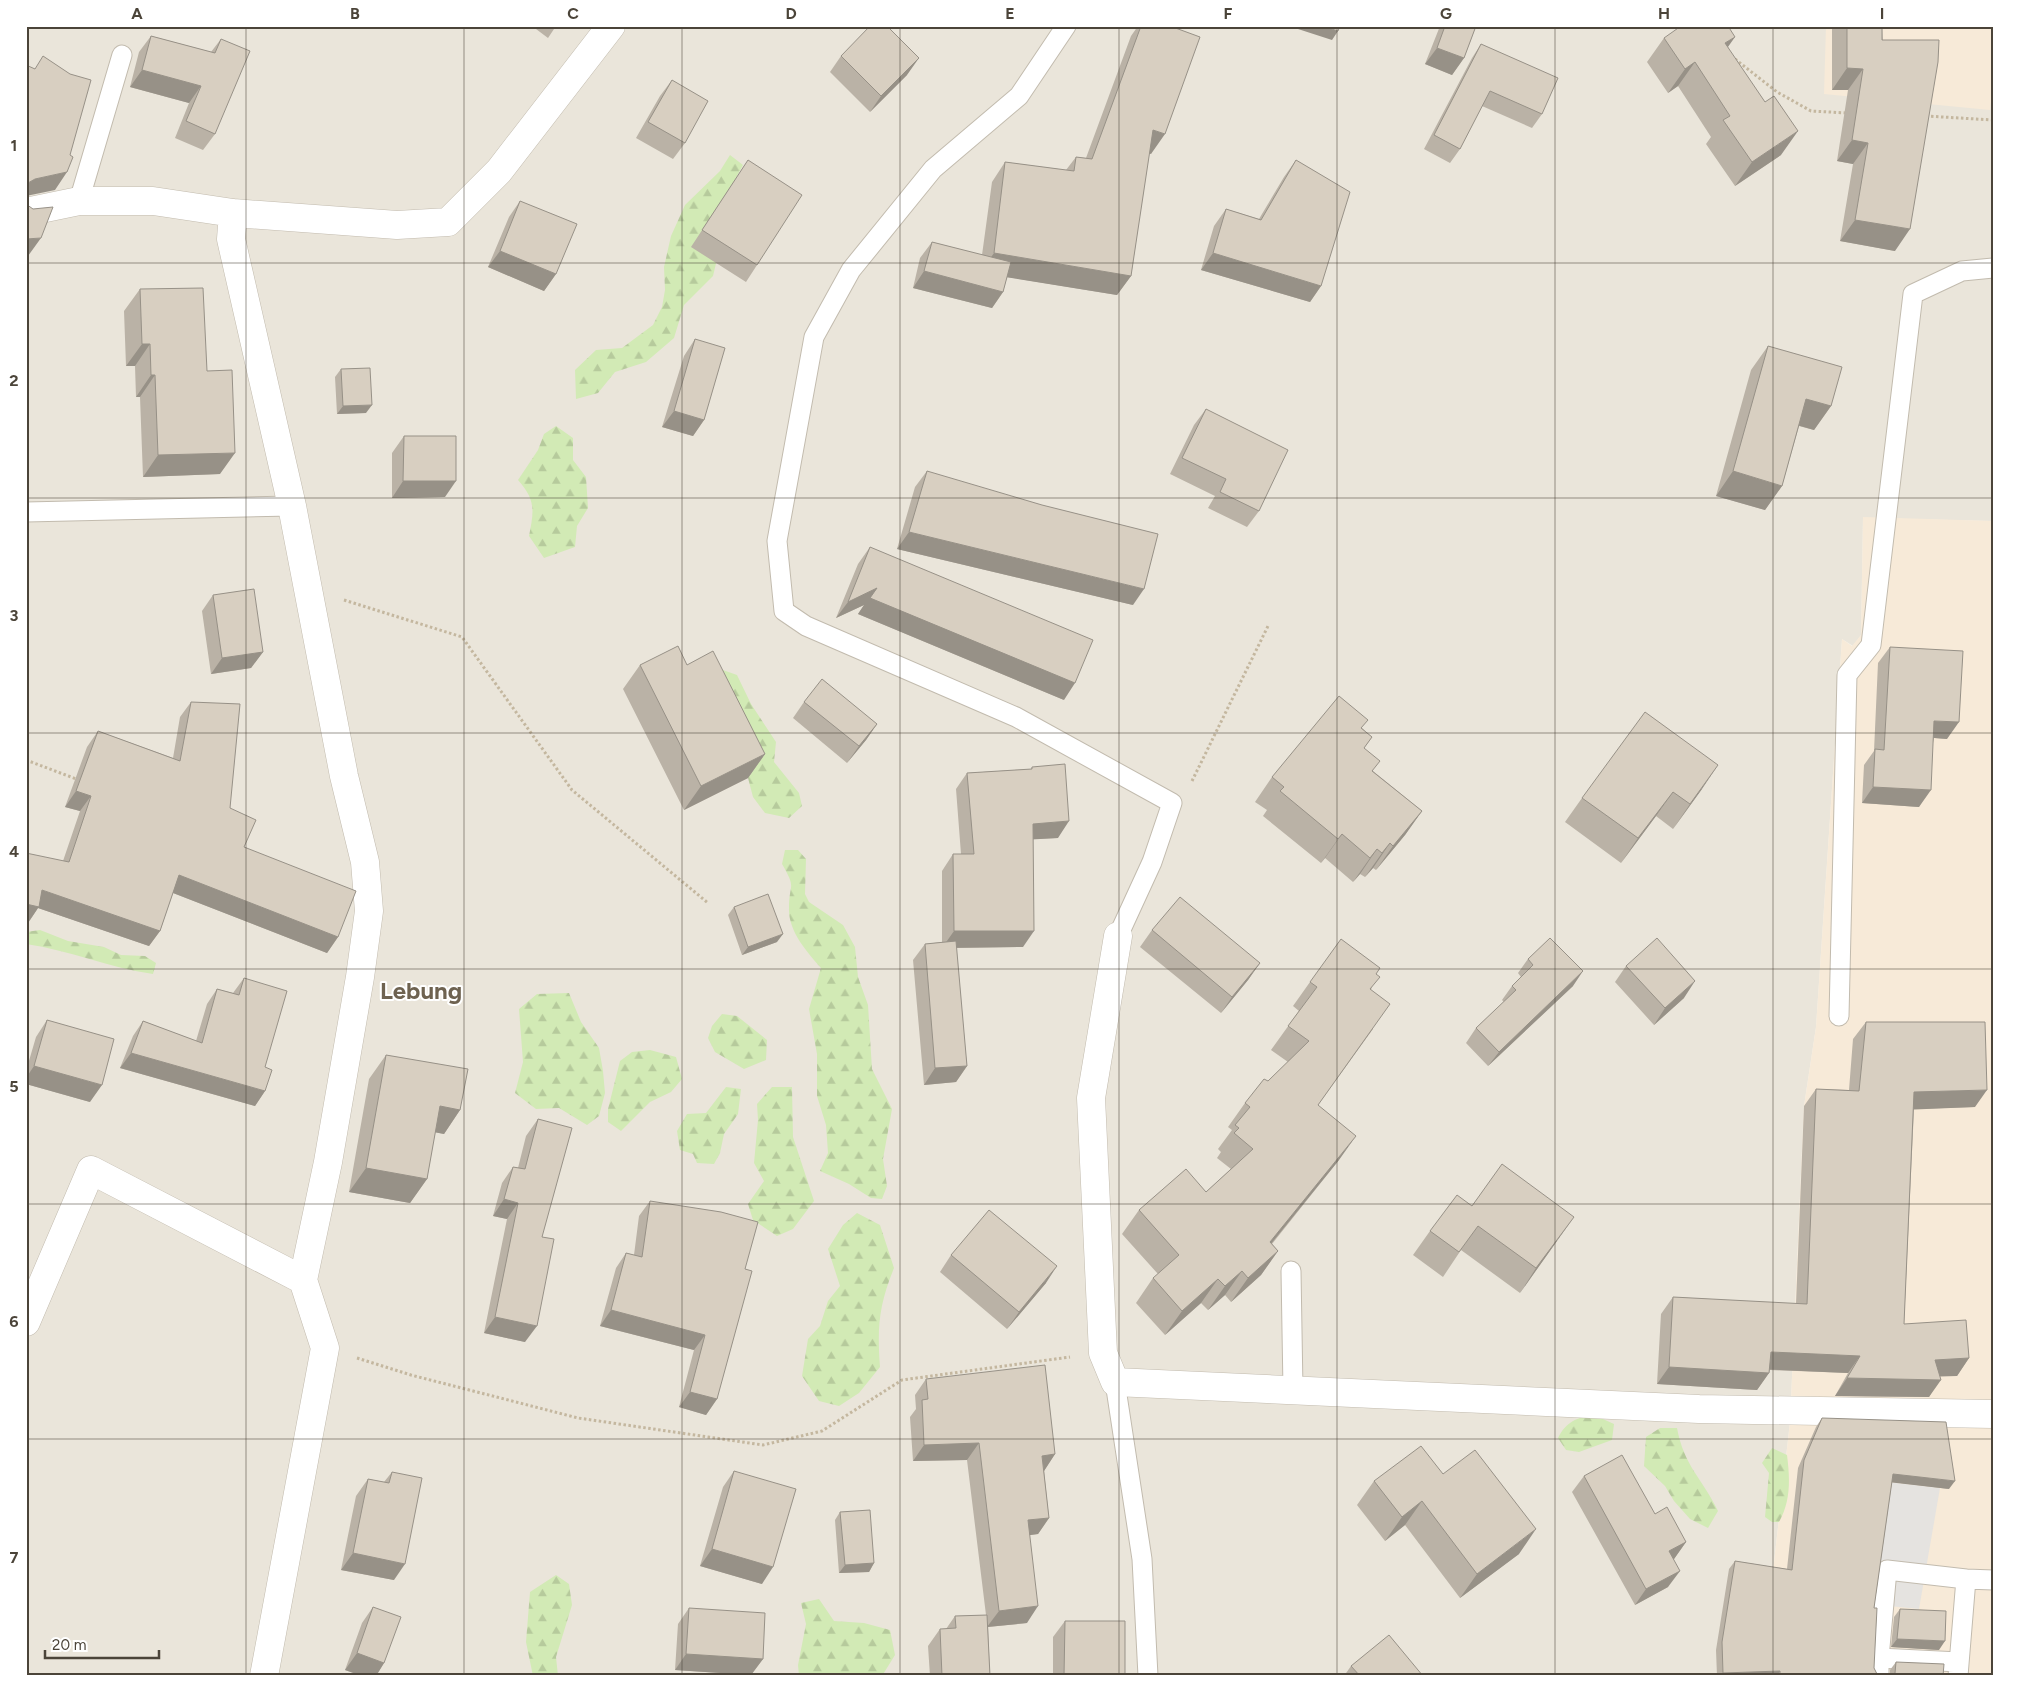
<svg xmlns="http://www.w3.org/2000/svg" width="2019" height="1702" viewBox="0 0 2019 1702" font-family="Figtree,sans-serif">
	<defs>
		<pattern id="forest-firs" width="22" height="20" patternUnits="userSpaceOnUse" patternTransform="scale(1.25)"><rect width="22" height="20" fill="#d2eab5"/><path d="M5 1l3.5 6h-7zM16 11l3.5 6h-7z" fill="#b6ca9c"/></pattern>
	</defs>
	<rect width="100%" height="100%" fill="#f6f3ec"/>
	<!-- residential -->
	<path fill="#eae5da" d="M26,26h1967v495l-130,-3 -2,117 -8,11 -11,-7 -26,388 -12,79 -14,316 -29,254h-1735z"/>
	<!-- commercial -->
	<path fill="#f7ead8" d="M1826,26h167v60l-3,24 -166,-16z
		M1863,517l130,4v1155h-232l29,-254 14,-316 12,-79 26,-388 10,7 9,-11z"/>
	<!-- forest -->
	<path fill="url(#forest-firs)" d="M730,155l13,10 -6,11 -24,100 -29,29 -10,33 -28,24 -31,10 -17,21 -22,6 -1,-29 21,-20 26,-2 31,-23 9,-18 3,-17 -1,-23 7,-31 14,-31 35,-34z
		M556,426l17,12v22l13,17 2,31 -11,18 -2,21 -31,11 -15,-22c5,-25 7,-36 -11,-56l20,-30 6,-16z
		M720,669l17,6 14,29 25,38 -2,20 25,31 3,13 -13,12 -24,-5 -12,-16 -5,-19 -24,-48z
		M785,850h13l8,9 -1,35 4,8 34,23 12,22 3,30 10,28 4,64 20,40 -9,50 4,27 -5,13 -11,-1 -22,-14 -29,-13 8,-18 -2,-28 -9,-29v-42l-8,-45 12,-41c-14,-16 -33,-37 -32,-60 0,-26 8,-18 -7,-44z
		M40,930l28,11 36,6 17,8 24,1 11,7 -3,11c-43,-6 -84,-24 -127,-30v-12z
		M569,993l12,29 18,26 4,23 2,22 -6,23 -12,9 -28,-17 -23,1 -21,-16 8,-31 -4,-53 18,-15z
		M722,1014l15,2 30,24 -1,20 -22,9 -29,-17 -7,-14 4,-12z
		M650,1050l26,7 6,22 -11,13 -21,10 -29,29 -13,-9v-13l12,-48 12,-9z
		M726,1087l15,2 -3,25 -14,20 -4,19 -6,11 -17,-1 -4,-9 -13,-4 -3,-19 10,-17 19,-1z
		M772,1087h20l1,50 21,64 -21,28 -16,7 -24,-16 -5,-16 16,-23 -10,-18 4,-43 -1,-16z
		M857,1213l23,12 14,43c-15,37 -17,59 -14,99l-21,26 -20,13 -20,-5 -17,-25 6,-37 12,-13 8,-25 12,-15 -12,-37 15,-24z
		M1594,1415l20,9 -2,16 -33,12 -13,-2 -8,-12c8,-16 19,-21 36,-23z
		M1660,1428h17c7,38 25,50 41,83l-10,17 -18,-9 -16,-18 -9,-15 -21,-20 2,-29z
		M1772,1448l15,7c3,23 4,46 -8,67h-7l-7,-5 4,-44 -7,-10z
		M556,1575l13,9 3,21 -16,52 2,19h-25l-7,-34 4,-50z
		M819,1599l15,22 30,2 26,7 5,25 -13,21h-83l-1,-11 8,-41 -5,-21z"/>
	<!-- parking -->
	<path fill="#e5e3e0" d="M1888,1482l52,6 -21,121 -50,-5z"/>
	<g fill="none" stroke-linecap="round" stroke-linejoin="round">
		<!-- lane casing -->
		<g stroke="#c2bbae" stroke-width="21">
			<path id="lane" d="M1066,26l-47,70 -86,73 -82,101 -37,67 -37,204 7,70 22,15 210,91 156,86 -20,59 -34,74
				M79,201l43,-146
				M26,512l266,-6
				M1839,1016l8,-341 24,-30 42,-351 49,-23 31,-3
				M1291,1271l2,119
				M1115,1382l27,177 6,117
				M1879,1658l8,-88 79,9
				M1879,1676v-18l80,4
				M1958,1676l8,-97 27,1"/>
		</g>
		<!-- street casing -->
		<g stroke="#c2bbae" stroke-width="29">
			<path id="street" d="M26,212l53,-11h74l80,12 164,12 51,-3 51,-51 112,-145
				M233,213l-2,26 61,267 52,270 21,86 4,49 -9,66 -32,185 -25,118 22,68 -61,328
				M1118,936l-27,162 12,255 12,29 584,27 294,5
				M26,1322l65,-152 212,110"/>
		</g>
		<!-- path -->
		<path stroke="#c4b79f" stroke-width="3" stroke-dasharray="2.5 2.5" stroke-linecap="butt" d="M1735,59l42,33 34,19 36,2
			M1926,116l67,4
			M344,600l118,37 110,153 136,113
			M26,760l53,20
			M1192,781l77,-157
			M357,1358l54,17 167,43 185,27 59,-14 80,-51 168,-23"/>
		<!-- lane -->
		<use href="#lane" stroke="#fff" stroke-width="19"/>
		<!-- street -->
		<use href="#street" stroke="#fff" stroke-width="28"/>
	</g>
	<!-- wall -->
	<path fill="#bab2a6" d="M532,26h24l-8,12z
		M1138,26h32l-19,128 -2,-1 -18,123 -14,19 -110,-18 -4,15 -11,16 -79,-20 7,-30 12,-16 50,13 10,-73 13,-20 61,8 10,-13 10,1 45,-122z
		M1440,26h36l-12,32 -12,17 -27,-11z
		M1832,26h50l13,225 -55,-10 13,-77 -16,-3 11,-71h-16z
		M151,36l60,16 10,-13 -6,95 -12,16 -28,-12 14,-35 -59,-16 9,-35z
		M1664,38l64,9 53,108 -46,31 -29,-42 5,-7 -33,-51 -10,7 -21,-31z
		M1481,44l61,70 -10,14 -50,-22 -22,43 -10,14 -26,-14 48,-91z
		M841,56l66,19 -37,37 -40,-40z
		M672,80l13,63 -12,16 -37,-21 24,-42z
		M748,160l9,105 -11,17 -55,-35z
		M1296,160l25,126 -11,16 -109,-32 13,-44 12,-17 33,10 25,-42z
		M520,201l36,73 -12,17 -56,-24 21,-50z
		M140,289l67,82 13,103 -77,3 -3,-80h-4l-1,-31h-9l-2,-55z
		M695,339l9,81 -11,16 -31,-9 22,-71z
		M1768,346l63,60 -17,24 -15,-4 -17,60 -17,24 -49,-14 35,-126z
		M341,369l25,44 -29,1 -2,-37z
		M1206,409l53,102 -12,16 -39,-19 7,-12 -45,-22 24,-49z
		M404,436l41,61 -53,1v-45z
		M927,471l206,134 -236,-56 18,-62z
		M870,547l194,153 -206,-86 6,-9 -28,13 22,-54z
		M213,595l50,57 -12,16 -40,6 -9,-63z
		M1890,647l57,92 -13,-1 -15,69 -57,-4 2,-38 10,-14 4,-88z
		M640,665h47l78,89 -17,24 -64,32 -61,-121z
		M191,702l53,145 94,90 -11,16 -154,-60 -13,38 -11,15 -111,-38 -10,15 35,-62 17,-50 -15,-4 22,-60 11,-16 75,27 7,-41z
		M804,702l73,22 -11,16 -19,23 -54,-45z
		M1362,728l10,9 -8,11 9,23 49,40 -17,24 -29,35 -3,-2 -8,9 -5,-3 -7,8 -28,-24 -4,5 -58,-47 4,-6 -12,-8 17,-25z
		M1032,767l26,71 -25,1 -10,108 -67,1 11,118 -11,16 -32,3 -11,-125 12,-16 17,-2v-71l11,-17h8l-5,-65 11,-16 64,-4z
		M1702,789l-29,40 -17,-13 -35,47 -56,-41 17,-24z
		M734,907l43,35 -35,13 -14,-40z
		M1152,930l108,33 -12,17 -27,33 -81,-66z
		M1528,959l45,27 -85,80 -22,-23 10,-15 28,-26 -2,-2 10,-14 9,-9 -3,-4z
		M1626,966l58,32 -30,27 -39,-43z
		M1376,974l-5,16 2,39 -55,76 21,55 -67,84 6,7 -17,24 -30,27 -6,-7 -17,15 -7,-7 -36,32 -29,-32 17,-25 5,-4 -36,-40 17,-24 67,-18 25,-23 -14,-11 4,-6 -3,-3 14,-19 -4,-3 17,-24 43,-41 -17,-12 28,-39 -6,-5 17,-24z
		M244,978l21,89v24l-10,15 -135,-38 13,-32 10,-15 53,20 11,-37 10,-15 16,4z
		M47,1020l43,82 -64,-18v-13l10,-34z
		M1866,1022l109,85 -61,2 -10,215 65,34 -12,18h-17l-11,21 -94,-1 13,-23 -78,-3 -1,3 -12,17 -100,-6 4,-70 12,-17 123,7 8,-198 12,-17 33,1 4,-51z
		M386,1055l74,55 -16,24 -9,-2 -8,47 -17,24 -61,-11 20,-113z
		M538,1119l4,118 -17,105 -41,-9 23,-114 -14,-3 9,-33 11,-16 5,1 8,-32z
		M650,1201l95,68 -28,130 -11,16 -27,-8 15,-57 -94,-24 16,-58 10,-15 8,2 5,-39z
		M1472,1206l85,35 -37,52 -59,-43 -18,27 -30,-22 17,-24z
		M951,1255l95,28 -39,46 -67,-57z
		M926,1379l129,75 -11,17 5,47 -11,16 -9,1 -2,88 -39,4 2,49h-60l-2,-30 12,-17h6l9,-13 31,-1 -19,-155 -54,1 -3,-44 6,-8 -1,-14z
		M1822,1418l127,71 -57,-7 -18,126v60l4,8h-161l-1,-26 13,-81 6,-8 52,8 11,-101 18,-41z
		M734,1471l28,113 -62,-18 23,-79z
		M392,1472l2,108 -53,-10 15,-74 12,-17 16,3z
		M1443,1474l76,80 -59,44 -55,-73 -20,16 -28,-36 17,-24z
		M1584,1476l71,38 31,28 -12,17 -6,28 -33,18 -63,-113z
		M840,1512l34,51 -5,9 -30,1 -4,-53z
		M373,1607l11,56 -8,13h-14l-17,-6 17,-47z
		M689,1608l74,51 -12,16 -76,-5 3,-46z
		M1900,1609l39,41 -48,-3 3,-30z
		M1065,1621l60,55h-72v-39z
		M1896,1662l47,14h-53v-6z
		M1351,1666l72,10h-79z"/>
	<!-- shaded-wall -->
	<path fill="#979187" d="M1299,26h23l16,5 -6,9 -34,-11z
		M1735,37l-17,24 7,-18z
		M1437,48l27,10 -12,17 -27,-11z
		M919,58l-12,17 -37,37 11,-16z
		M1695,62l-17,24 -10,7 17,-24z
		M1847,68l16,1 -15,21h-16z
		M142,70l59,16 -12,17 -59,-16z
		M1153,130l12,4 -14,20 -12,-5z
		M1798,131l-17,24 -46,31 17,-24z
		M1852,140l16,3 -15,21 -16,-3z
		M67,172l-12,18 -29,6v-11l2,-2 7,-4z
		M1855,220l55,9 -15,22 -55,-10z
		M41,238l-13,18h-2v-17z
		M500,251l56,23 -12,17 -56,-24z
		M994,253l137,23 -14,19 -137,-22z
		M1213,253l108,33 -11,16 -109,-32z
		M924,271l79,21 -11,16 -79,-20z
		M142,344h8l-15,22h-9z
		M151,375h4l-15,22h-4z
		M1806,399l25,7 -17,24 -24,-7z
		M372,405l-6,8 -29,1 6,-8z
		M674,411l30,9 -11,16 -31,-9z
		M235,453l-15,21 -77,3 15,-22z
		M1733,471l49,15 -17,24 -49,-14z
		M403,481h53l-11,16 -53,1z
		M909,532l235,57 -11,16 -236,-56z
		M877,588l198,95 -11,17 -206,-86 6,-9 -28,13 12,-16z
		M263,652l-12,16 -40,6 11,-16z
		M1934,721l25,1 -12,17 -24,-2z
		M877,724l-11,16 -19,23 12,-17z
		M765,754l-17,24 -64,32 17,-24z
		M1718,765l-16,24 -29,40 17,-25z
		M1873,787l58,3 -12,17 -57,-4z
		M76,791l15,5 -11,15 -15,-4z
		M1673,792l-17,24 -35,47 17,-25z
		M1422,811l-17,24 -29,35 17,-24z
		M1069,821l-11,17 -36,2 11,-16z
		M1342,834l-17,24 -4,5 17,-24z
		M1390,843l-17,25 -8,9 17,-24z
		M1377,849l-17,25 -7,8 17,-24z
		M179,875l159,62 -11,16 -159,-62z
		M42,890l118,41 -11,15 -111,-38 -10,15 -2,-1v-18z
		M954,931h80l-11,16 -81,1z
		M783,934l-6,8 -35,13 6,-8z
		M1260,963l-12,17 -27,33 11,-16z
		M1583,971l-10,15 -85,80 11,-14z
		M1695,981l-11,17 -30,27 11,-17z
		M131,1053l134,38 -10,15 -135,-38z
		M34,1066l68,19 -12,17 -64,-18v-6z
		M967,1066l-11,16 -32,3 11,-17z
		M1987,1090l-12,17 -73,3 12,-18z
		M440,1106l20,4 -16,24 -21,-4z
		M1356,1136l-17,24 -86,106 17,-24z
		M366,1168l61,11 -17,24 -61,-11z
		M504,1199l14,4 -11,16 -14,-3z
		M1574,1217l-17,24 -37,52 16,-25z
		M1278,1251l-17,24 -30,27 17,-24z
		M1057,1266l-11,17 -39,46 12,-17z
		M1242,1271l-17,24 -17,15 17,-24z
		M1218,1279l-17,24 -36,32 17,-24z
		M611,1310l94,25 -11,15 -94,-24z
		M495,1317l42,9 -12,16 -41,-9z
		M1771,1352l89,4 -12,17 -90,-4z
		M1969,1358l-12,18 -35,1 13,-17z
		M1669,1367l100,6 -12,17 -100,-6z
		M1847,1378l94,2 -12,17 -94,-1z
		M690,1392l27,7 -11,16 -27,-8z
		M979,1443l-12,17 -54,1 11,-16z
		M1055,1454l-11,17 -2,-15z
		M1893,1474l62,7 -6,8 -61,-7z
		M1422,1501l-17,24 -20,16 17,-24z
		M1049,1518l-11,16 -22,3 12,-17z
		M1536,1529l-17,25 -59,44 17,-24z
		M1686,1542l-12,17 -16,9 11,-17z
		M712,1549l61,18 -11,17 -62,-18z
		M353,1553l52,11 -11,16 -53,-10z
		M874,1563l-5,9 -30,1 6,-8z
		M1680,1571l-12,16 -33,18 11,-16z
		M1038,1606l-11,17 -40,4 12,-16z
		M1897,1639l48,2 -6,9 -48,-3z
		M357,1653l27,10 -8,13h-14l-17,-6z
		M686,1654l77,5 -12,16 -76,-5z
		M1780,1671l-3,5h-56l2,-3z"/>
	<!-- building -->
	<path fill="#d8cfc1" stroke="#979187" d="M870,26h17l32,32 -38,38 -40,-40z
		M1141,26h29l30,11 -35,97 -12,-4 -22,146 -137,-23 11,-91 69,9 2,-14 16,2z
		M1322,26h18l-2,5z
		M1445,26h31l-12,32 -27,-10z
		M1681,26h47l7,11 -10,6 40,59 9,-6 24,35 -46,31 -29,-42 7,-4 -35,-54 -10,7 -21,-31z
		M1847,26h35v14h57l-1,22 -28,167 -55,-9 13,-77 -16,-3 11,-71 -16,-1z
		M151,36l64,17 6,-14 29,12 -35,83 -29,-13 15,-35 -59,-16z
		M1481,44l77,34 -16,36 -52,-23 -30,58 -26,-14z
		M43,56l27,18 21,6 -21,75 3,2 -6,15 -32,7 -7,4 -2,2v-120l9,4z
		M672,80l36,21 -23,42 -37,-21z
		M748,160l54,35 -45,70 -55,-35z
		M1296,160l54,32 -29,94 -108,-33 13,-44 35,11z
		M520,201l57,23 -21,50 -56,-23z
		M26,204l7,5 20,-2 -12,31 -15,1z
		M932,242l79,20 -8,30 -79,-21z
		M203,288l4,83 25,-1 3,83 -77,2 -3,-80h-4l-1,-31h-8l-2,-55z
		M695,339l30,9 -21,72 -30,-9z
		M1768,346l74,21 -11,39 -25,-7 -24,87 -49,-15z
		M370,368l2,37 -29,1 -2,-37z
		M1206,409l82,41 -29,61 -39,-19 6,-13 -44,-21z
		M404,436h52v45h-53z
		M927,471l115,34 116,29 -14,55 -235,-57z
		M870,547l223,93 -18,43 -205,-85 7,-10 -29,14z
		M254,589l9,63 -41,6 -9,-63z
		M678,646l9,19 26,-14 52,103 -64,32 -61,-121z
		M1890,647l73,4 -4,71 -25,-1 -3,69 -58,-3 2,-38 9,1z
		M822,679l55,45 -18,22 -55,-44z
		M1339,696l29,24 -7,8 11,9 -8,11 16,13 -8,10 50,40 -29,35 -3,-3 -8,10 -5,-4 -7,9 -28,-24 -4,5 -58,-48 4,-4 -12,-10z
		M191,702l49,2 -10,104 26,12 -12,27 112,44 -18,46 -159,-62 -19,56 -118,-41 -3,17 -13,-3v-51l43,9 22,-66 -15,-5 22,-60 82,30z
		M1645,712l73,53 -28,39 -17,-12 -35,46 -56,-40z
		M1065,764l4,57 -36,3 1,107h-80l-1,-77h21l-7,-81 65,-4v-2z
		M768,894l15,40 -35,13 -14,-40z
		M1180,897l80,66 -28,34 -80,-67z
		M1550,938l33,33 -84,81 -23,-24 40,-38 -4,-4 21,-21 -5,-6z
		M1657,938l38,43 -30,27 -39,-42z
		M1341,939l39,29 -4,6 4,3 -10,12 20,15 -72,101 38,31 -86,106 8,9 -30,27 -6,-7 -17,15 -7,-7 -36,32 -29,-33 26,-23 -40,-45 47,-41 20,23 47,-43 -19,-16 5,-5 -4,-3 15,-18 -5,-4 19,-24 4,2 41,-40 -21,-15 29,-39 -7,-5z
		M956,941l11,125 -32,2 -10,-124z
		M244,978l43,13 -22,76 7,3 -7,21 -134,-38 12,-32 59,22 15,-54 22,6z
		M47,1020l67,19 -12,46 -68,-19z
		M1866,1022h119l2,68 -73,2 -10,232 62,-4 3,38 -34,2 6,20 -94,-2 13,-22 -89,-4 -2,21 -100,-6 4,-70 134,7 9,-215 43,2z
		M386,1055l82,14 -8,41 -20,-4 -13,73 -61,-11z
		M538,1119l34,9 -30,109 12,2 -17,87 -42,-9 23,-114 -14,-4 9,-32 12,2z
		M1502,1164l72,53 -38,51 -58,-42 -19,26 -29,-21 27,-36 15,11z
		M650,1201l71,11 37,10 -13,47 7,2 -35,128 -27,-7 15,-57 -94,-25 15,-57 16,4z
		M989,1210l68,56 -38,46 -68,-57z
		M1045,1365l10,89 -13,2 7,62 -21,2 10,86 -39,5 -20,-168 -55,2 -2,-45 6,-1 -2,-20z
		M1822,1418l124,4 9,59 -62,-7 -19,134h3l-3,60 4,8h-98v-5l-57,2 -1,-31 13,-81 57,9 12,-110z
		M1421,1446l22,28 32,-24 61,79 -59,45 -55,-73 -20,16 -28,-36z
		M1622,1455l33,59 12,-7 19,35 -17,9 11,20 -34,18 -62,-113z
		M734,1471l62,18 -23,78 -61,-18z
		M392,1472l30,6 -17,86 -52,-11 15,-74 21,4z
		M870,1510l4,53 -29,2 -5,-53z
		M373,1607l28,10 -17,46 -27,-10z
		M689,1608l76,5 -2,46 -77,-5z
		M1900,1609l46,2 -1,30 -48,-2z
		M987,1615l3,61h-48l-2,-47 16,-1 -1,-12z
		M1065,1621h60v55h-61z
		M1389,1635l34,41h-63l-9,-10z
		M1896,1662l48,2 -1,12h-51l3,-3z"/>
	<!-- grid -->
	<path fill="none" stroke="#4b4439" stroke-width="1" stroke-opacity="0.55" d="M246,26v1650M464,26v1650M682,26v1650M900,26v1650M1119,26v1650M1337,26v1650M1555,26v1650M1773,26v1650M26,263h1967M26,498h1967M26,733h1967M26,969h1967M26,1204h1967M26,1439h1967"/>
	<g text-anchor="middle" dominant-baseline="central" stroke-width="4" stroke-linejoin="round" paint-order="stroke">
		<!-- district labels -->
		<g font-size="24" font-weight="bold" fill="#6e6250" stroke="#fff">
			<text x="421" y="990">Lebung</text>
		</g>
	</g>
	<!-- border -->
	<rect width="2019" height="1702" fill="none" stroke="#ffffff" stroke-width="55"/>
	<!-- scale -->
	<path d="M45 1650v8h114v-8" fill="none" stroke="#4b4439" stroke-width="2.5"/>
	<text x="52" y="1650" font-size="15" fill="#4b4439" stroke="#ffffff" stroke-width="4" paint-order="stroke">20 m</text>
	<rect x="28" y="28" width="1964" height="1646" fill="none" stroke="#4b4439" stroke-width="2"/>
	<g font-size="16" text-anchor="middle" font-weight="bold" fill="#4b4439">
		<text x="137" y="19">A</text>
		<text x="355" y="19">B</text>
		<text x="573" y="19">C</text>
		<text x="791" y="19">D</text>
		<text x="1010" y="19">E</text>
		<text x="1228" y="19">F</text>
		<text x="1446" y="19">G</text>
		<text x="1664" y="19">H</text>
		<text x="1882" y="19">I</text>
		<text x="14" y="151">1</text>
		<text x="14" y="386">2</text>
		<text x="14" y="621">3</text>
		<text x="14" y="857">4</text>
		<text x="14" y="1092">5</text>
		<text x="14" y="1327">6</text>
		<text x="14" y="1563">7</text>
	</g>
</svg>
